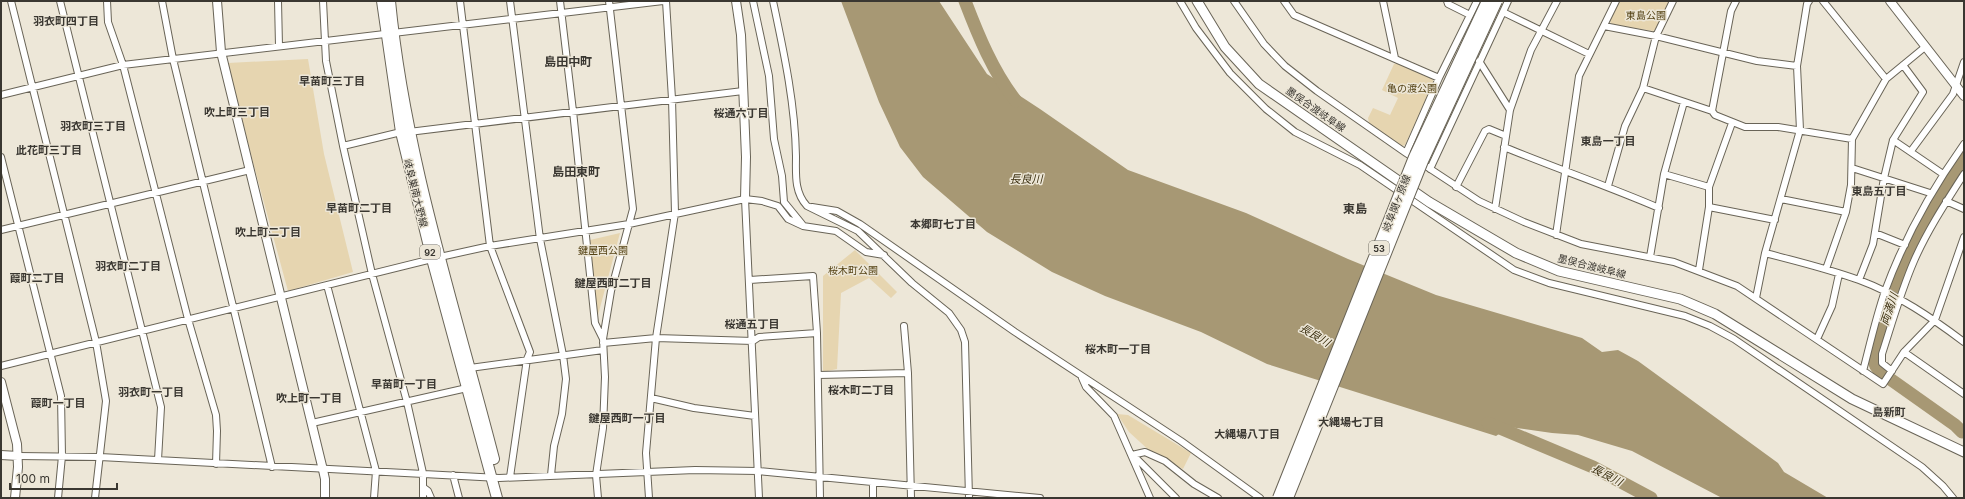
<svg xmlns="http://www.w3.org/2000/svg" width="1965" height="499" viewBox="0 0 1965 499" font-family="Inter,'Noto Sans JP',sans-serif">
	<rect width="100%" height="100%" fill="#ede7d8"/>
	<!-- green -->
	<path fill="#e6d5b0" d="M1619,1h51l-14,28 -3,2 -42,-7 -1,-3z
		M308,59l16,95 29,118 -65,19 -34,-125 -26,-103z
		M1398,63l34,15 2,4 -29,63 -3,1 -33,-23 -1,-5 5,-10 17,7 8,-17 -16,-8 12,-26z
		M620,233l-23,86 -7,-79z
		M855,250l42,42 -6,6 -22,-20 -28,15 -4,76 -14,3v-96z
		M1117,414l11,1 63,38 -8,16 -31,-16 -23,-21z"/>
	<!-- water -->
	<path fill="#a79874" d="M841,1h98l48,73 53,35 88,61 118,43 102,46 88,36 146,43 20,14 16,-2 20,11 140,102 6,9 44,26h-106l-90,-47 -54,-16 -26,-2 -43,-6 -13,9 -229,-72 -66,-32 -96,-36 -53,-24 -65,-40 -64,-55 -23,-30 -21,-45z"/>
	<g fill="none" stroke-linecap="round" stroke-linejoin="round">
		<!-- river -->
		<path stroke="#a79874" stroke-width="13" d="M965,1c13,34 28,71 51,100
			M1488,423l105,44 58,31
			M1962,432l-7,-7 -72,-51c-5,-4 -9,-8 -9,-15 -1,-11 6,-24 9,-35 19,-59 45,-115 81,-165"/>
		<!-- minor casing -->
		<g stroke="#696457" stroke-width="8">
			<path id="minor" d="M11,1l85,341 10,59 -11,97
				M60,1l101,406 -3,53
				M107,1l1,21 15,43 65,254 28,96 1,16 -1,33
				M162,1l11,58 99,408
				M278,1l1,45
				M323,1l3,60 17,85 29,128 35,128 16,71v25
				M460,1l30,245 40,106 -3,7 -17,118
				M510,1l30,238 23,116 3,24 -4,35 -8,32 -3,29
				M560,1l13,110 22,212 8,16
				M753,1l16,75 5,63 8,37 2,26 18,22
				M773,1c11,52 22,102 23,155 0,18 -2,36 11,50l51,25 54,52 37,30 12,17 4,12 4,156
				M1180,1l16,27 34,45 36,36 29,23 65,33 154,105 35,13 136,33 25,10 24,13 188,128 21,19 10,12
				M1234,1l30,43 21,22 32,25 89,62 73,48 45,21 57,22 93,18 63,24 146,98 21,-32 31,-32 29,-83
				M1284,1l10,14 145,63
				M1383,1l12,57
				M1447,1l1,3 22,11
				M1823,1l63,78
				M1503,12l86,42
				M1604,26l52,10 101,25 40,5
				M1479,61l31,49
				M1643,88l69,23 3,4 30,12h33l74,12
				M1,95l122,-30 540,-64
				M1712,111l19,-100 5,-10
				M409,132l334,-41
				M1893,140l50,34
				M343,146l58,-14
				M1504,147c51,21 104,39 155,61
				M1911,151l42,-57 11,-32
				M1406,153l33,-75 38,-77
				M1,157l60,239 1,60 -4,42
				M1852,168l78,25
				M1430,169l78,-168
				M1664,174l45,13
				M1608,186l17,-60 18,-38 13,-52 17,-35
				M1456,187l29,-56 4,-2 17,7
				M745,199l14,299
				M1781,199l65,13
				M1946,201l18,8
				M812,207l25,4 23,13 155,108 166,109 79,57
				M1709,207l66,13
				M1495,209l15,-99 21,-60 26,-49
				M1,230l249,-60
				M1875,233l30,12
				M1556,235l23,-159 37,-75
				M1765,253c32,8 64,16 94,27 38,14 73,38 105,62
				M1650,257l14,-83 20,-72
				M1826,269l20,-57 5,-27 1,-46 34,-60 39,-32
				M1699,270l10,-63v-20l23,-64
				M750,280l63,-4 4,57 3,165
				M1859,280l14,-36 11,-66 9,-38 30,-48 -20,-27
				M327,285l49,186 -2,27
				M1756,298l9,-45 35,-123 -3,-64 10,-62 2,-3
				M904,326l4,47 3,125
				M1817,339l15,-33 7,-32
				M603,343l53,-5 97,3 6,-4 58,-4
				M1904,352l60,42
				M1,366l439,-109 50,-11 139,-22 116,-25 17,2 16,5 10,13 15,7 33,5 30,21 18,3
				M470,368l133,-18
				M1863,371c7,-27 13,-54 22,-80 19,-52 47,-102 79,-147
				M1892,371l-10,-8v-9c10,-31 19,-63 32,-93 13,-30 32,-59 50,-87
				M818,375l90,-2
				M1082,378l4,9 28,29 36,82
				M651,398l43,10 61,8
				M312,423l155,-35
				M1132,455l13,-3 20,9 29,23 24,14
				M18,456l82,1 399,21 196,-8 63,1 282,27
				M1135,457l41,41
				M453,475l6,23
				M873,482v16
				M424,488l4,3 3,7
				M598,498l-2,-23 7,-47 2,-51 -2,-38 8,-48 22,-82 -24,-208
				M649,498l-3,-45 10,-115 19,-125 -3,-114 -6,-98"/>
		</g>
		<!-- tertiary casing -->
		<g stroke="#696457" stroke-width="10">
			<path id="tertiary" d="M217,1l4,51 102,418 2,9v19
				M736,1l5,34 5,122 -1,42
				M1890,1l74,95
				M1,382l16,62 1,23 -3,31
				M1,455l17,1"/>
		</g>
		<!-- secondary casing -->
		<g stroke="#696457" stroke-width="11">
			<path id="secondary" d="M1197,1l28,46 34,37 170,118 87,51 43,18 121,28 35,15 137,85 112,53"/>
		</g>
		<!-- primary casing -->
		<g stroke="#696457" stroke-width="12">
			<path id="primary" d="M382,1l19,131 31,127 65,239
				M390,1c15,156 65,306 104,458"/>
		</g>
		<!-- minor -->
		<use href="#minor" stroke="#fff" stroke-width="6"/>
		<!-- tertiary -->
		<use href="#tertiary" stroke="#fff" stroke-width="8"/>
		<!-- secondary -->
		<use href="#secondary" stroke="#fff" stroke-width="9"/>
		<!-- primary -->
		<use href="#primary" stroke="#fff" stroke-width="10"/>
		<!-- primary-bridge casing -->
		<g stroke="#696457" stroke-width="12" stroke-linecap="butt">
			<path id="primary-bridge" d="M1278,498l136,-341 73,-156
				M1288,498l135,-337 74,-160"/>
		</g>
		<!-- primary-bridge -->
		<use href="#primary-bridge" stroke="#fff" stroke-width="10"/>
	</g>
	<g text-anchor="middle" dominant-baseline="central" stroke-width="3" stroke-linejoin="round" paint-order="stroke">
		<!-- shield labels -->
		<g fill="#ede7d8" stroke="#706c63" stroke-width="1">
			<rect x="1369" y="241" width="20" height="14" rx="3"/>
			<rect x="420" y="245" width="20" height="14" rx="3"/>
		</g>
		<g font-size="9" font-weight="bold" fill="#3a3731">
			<text x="1379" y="248">53</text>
			<text x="430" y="252">92</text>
		</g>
		<!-- park labels -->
		<g font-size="10" fill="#554315" stroke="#ede7d8">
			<text x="1646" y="15">東島公園</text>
			<text x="1412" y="88">亀の渡公園</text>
			<text x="603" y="250">鍵屋西公園</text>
			<text x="853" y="270">桜木町公園</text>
		</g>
		<!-- street labels -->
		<g font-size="10" fill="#3a3731" stroke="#ede7d8">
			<text transform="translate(1316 109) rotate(35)">墨俣合渡岐阜線</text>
			<text transform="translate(416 193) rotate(76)">岐阜巣南大野線</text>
			<text transform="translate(1396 203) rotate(-69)">岐阜関ヶ原線</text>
			<text transform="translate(1592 266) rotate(14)">墨俣合渡岐阜線</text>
		</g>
		<!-- neighbourhood labels -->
		<g font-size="11" font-weight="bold" fill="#3a3731" stroke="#ede7d8">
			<text x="66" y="21">羽衣町四丁目</text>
			<text x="332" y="81">早苗町三丁目</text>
			<text x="237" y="112">吹上町三丁目</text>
			<text x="741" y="113">桜通六丁目</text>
			<text x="93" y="126">羽衣町三丁目</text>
			<text x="1608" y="141">東島一丁目</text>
			<text x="49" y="150">此花町三丁目</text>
			<text x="1879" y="191">東島五丁目</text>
			<text x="359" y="208">早苗町二丁目</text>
			<text x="943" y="224">本郷町七丁目</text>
			<text x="268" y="232">吹上町二丁目</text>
			<text x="128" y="266">羽衣町二丁目</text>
			<text x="37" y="278">葭町二丁目</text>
			<text x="613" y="283">鍵屋西町二丁目</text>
			<text x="752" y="324">桜通五丁目</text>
			<text x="1118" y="349">桜木町一丁目</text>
			<text x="404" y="384">早苗町一丁目</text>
			<text x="861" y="390">桜木町二丁目</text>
			<text x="151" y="392">羽衣町一丁目</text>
			<text x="309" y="398">吹上町一丁目</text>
			<text x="58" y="403">葭町一丁目</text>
			<text x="1889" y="412">島新町</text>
			<text x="627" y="418">鍵屋西町一丁目</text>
			<text x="1351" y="422">大縄場七丁目</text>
			<text x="1247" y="434">大縄場八丁目</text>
		</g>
		<!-- water labels -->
		<g font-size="11" font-style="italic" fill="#3b2f0f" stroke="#ede7d8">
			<text x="1026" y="179">長良川</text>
			<text transform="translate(1889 309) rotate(-71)">両満川</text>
			<text transform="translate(1315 335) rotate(31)">長良川</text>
			<text transform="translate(1607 475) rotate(28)">長良川</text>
		</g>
		<!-- quarter labels -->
		<g font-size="12" font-weight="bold" fill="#3a3731" stroke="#ede7d8">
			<text x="568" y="61">島田中町</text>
			<text x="576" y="171">島田東町</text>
			<text x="1355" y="208">東島</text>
		</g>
	</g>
	<!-- border -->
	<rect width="1965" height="499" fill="none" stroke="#3a3731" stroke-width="4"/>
	<!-- scale -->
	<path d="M10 483v6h107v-6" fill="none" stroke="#3a3731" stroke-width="2"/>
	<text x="16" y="483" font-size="12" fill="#3a3731" stroke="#ede7d8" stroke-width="3" paint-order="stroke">100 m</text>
</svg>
